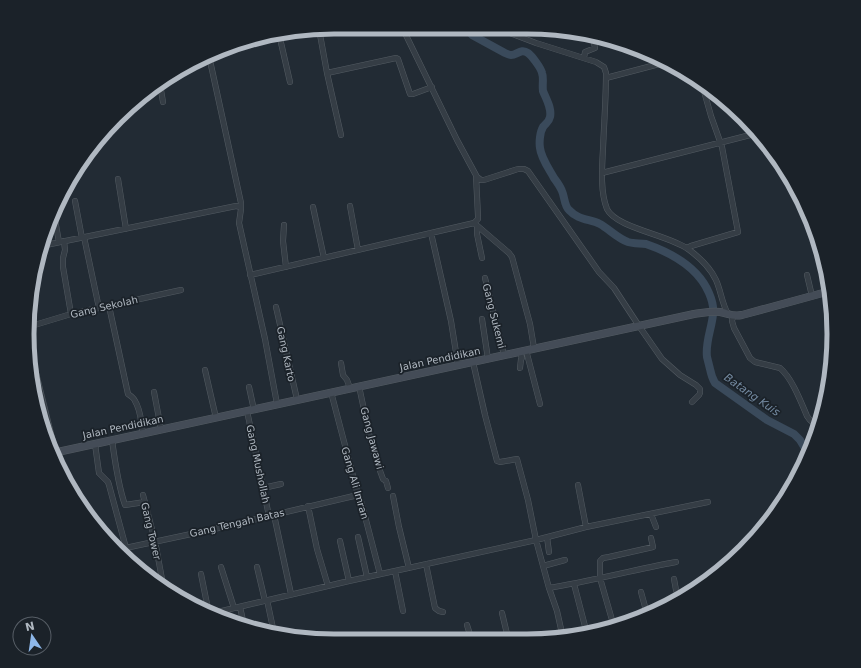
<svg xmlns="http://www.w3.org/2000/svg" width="861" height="668" viewBox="0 0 861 668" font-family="'DejaVu Sans',sans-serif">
	<rect width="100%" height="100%" fill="#222b34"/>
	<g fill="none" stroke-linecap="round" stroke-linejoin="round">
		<!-- river -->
		<path stroke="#3a4a5b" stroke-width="8" d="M467,27l5,8 33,18c2,1 4,2 6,2 6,0 10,-7 17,-2 4,3 13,15 14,20 2,5 0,12 1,18 3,8 9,17 7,26 -1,5 -4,6 -7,10 -3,5 -4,15 -3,21 1,10 9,21 14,30 3,4 6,8 8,13 3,7 2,14 7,19 9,10 21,9 31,14 9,5 17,14 28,18 6,2 12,1 18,2 26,9 52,23 63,49 3,7 5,14 4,21 -1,14 -8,28 -6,43 1,4 2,8 3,12 1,5 2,9 5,14l52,37 27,14 6,6 9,15"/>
		<!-- street casing -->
		<g stroke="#535b62" stroke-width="6">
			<path id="street" d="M402,27l55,113 20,37 4,3h3l34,-11h6l4,2 71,101 15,16 25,38 23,33 18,16 16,10 4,4v4l-1,2 -7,7
				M494,27l42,16 60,19 8,5 2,6c0,25 -2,51 -3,76 -1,18 -3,43 4,60 9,19 62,26 81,40 11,8 22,18 28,31 5,11 6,24 12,34
				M319,29l8,44 14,62
				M279,34l11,48
				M209,56l32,147v6l-2,14 26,116 12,65
				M584,58l1,-6 10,-4 -2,-11
				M327,73l69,-15 2,1 12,35h3l19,-7
				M606,78l57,-15
				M160,84l3,18
				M602,173l152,-39
				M118,179l8,50
				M75,201l7,37
				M350,206l8,44
				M313,207l11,51
				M54,214l5,28
				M474,223l35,30 3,4 18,67 4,24
				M284,225l-1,16 3,26
				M477,226v8l5,24
				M431,233l20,88 7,44
				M84,237l15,71
				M64,241l1,9 -2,8v9l8,47
				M41,246l195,-40 5,1
				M687,248l4,-2 47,-14 -16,-85 -11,-31 -9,-32
				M250,275l224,-52 4,-4v-3l-2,-40
				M807,275l5,21
				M485,278l19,77
				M109,306l19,88c3,2 6,4 7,7 6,9 6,22 8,32
				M276,307l20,88v5
				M733,316l-1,5 2,7 16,30 5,4 25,6c12,10 21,34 27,48 3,5 6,8 12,9
				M482,319l6,40
				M28,327l43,-13 110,-24
				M28,329l8,44 22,89
				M526,350l14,54
				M473,362l12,53 12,46 3,1 17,-3 11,41 8,40 13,48 8,23 6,27
				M341,363l2,12 4,5 3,8
				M520,368l1,-9 1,-1 -2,-6
				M205,370l11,48
				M359,386l9,43 3,13 8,26 4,11 3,2 2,7
				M249,387l5,23
				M154,392l7,37
				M331,392l27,103 3,6 19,73
				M247,411l22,105
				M112,440c3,22 6,45 13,65l20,-3
				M95,444l4,29 9,9 1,3 17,63
				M578,485l8,42
				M263,488l18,-4
				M143,495l12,46 9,49
				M393,496l6,31 10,41
				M308,506l9,43 11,37
				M651,514l5,13
				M274,515l17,79
				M358,537l9,40
				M547,537l2,15
				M340,541l9,40
				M116,550l94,-20 148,-35
				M426,564l9,44 4,3 4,1
				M543,566l22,-6
				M221,567l13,41
				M257,567l8,34
				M395,571l8,40
				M201,574l8,40
				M674,579l2,11 3,8
				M574,584l13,50
				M549,588c42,-7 84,-18 127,-26
				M641,592l6,22
				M267,600l7,33
				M240,607l4,18
				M221,611l2,8
				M502,613l6,25
				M209,614l140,-33 187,-41 50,-13 122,-25
				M467,625l4,13
				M614,627l-14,-49v-17l3,-3 6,-1 44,-10 -2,-9"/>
		</g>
		<!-- secondary casing -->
		<g stroke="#535b62" stroke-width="8">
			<path id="secondary" d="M53,453l641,-139c9,-1 17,-3 26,-2 10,2 12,5 22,3l88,-24"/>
		</g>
		<!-- street -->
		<use href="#street" stroke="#353d45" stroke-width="5"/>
		<!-- secondary -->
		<use href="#secondary" stroke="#444c57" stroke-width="7"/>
	</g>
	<g text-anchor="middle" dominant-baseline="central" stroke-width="3.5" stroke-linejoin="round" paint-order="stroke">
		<!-- street labels -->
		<g font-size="10" fill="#b0b8c1" stroke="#1b2229">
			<text transform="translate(104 307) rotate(-13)">Gang Sekolah</text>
			<text transform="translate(494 316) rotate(76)">Gang Sukemi</text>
			<text transform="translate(286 354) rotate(78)">Gang Karto</text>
			<text transform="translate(440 359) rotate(-12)">Jalan Pendidikan</text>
			<text transform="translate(123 427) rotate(-12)">Jalan Pendidikan</text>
			<text transform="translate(372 438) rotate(75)">Gang Jawawi</text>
			<text transform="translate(258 464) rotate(78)">Gang Mushollah</text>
			<text transform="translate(355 483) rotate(74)">Gang Ali Imran</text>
			<text transform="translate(237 523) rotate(-13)">Gang Tengah Batas</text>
			<text transform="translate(151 531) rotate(77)">Gang Tower</text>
		</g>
		<!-- water labels -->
		<g font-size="11" font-style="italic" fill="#748aa1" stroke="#1b2229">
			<text transform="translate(752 395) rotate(35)">Batang Kuis</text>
		</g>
	</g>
	<!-- crop -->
	<path d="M0 0H861V668H0ZM334 34H527A300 300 0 0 1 827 334V334A300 300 0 0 1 527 634H334A300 300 0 0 1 34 334V334A300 300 0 0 1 334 34Z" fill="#1b2229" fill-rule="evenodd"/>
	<path fill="none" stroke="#b0b8c1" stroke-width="5" d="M334 34H527A300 300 0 0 1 827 334V334A300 300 0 0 1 527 634H334A300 300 0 0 1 34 334V334A300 300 0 0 1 334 34Z"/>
	<!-- north arrow -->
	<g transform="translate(32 636) rotate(347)"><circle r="19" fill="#1b2229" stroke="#575e66"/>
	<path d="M0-3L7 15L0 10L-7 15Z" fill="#8db7e9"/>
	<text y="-6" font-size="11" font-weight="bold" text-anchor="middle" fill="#b0b8c1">N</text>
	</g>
</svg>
